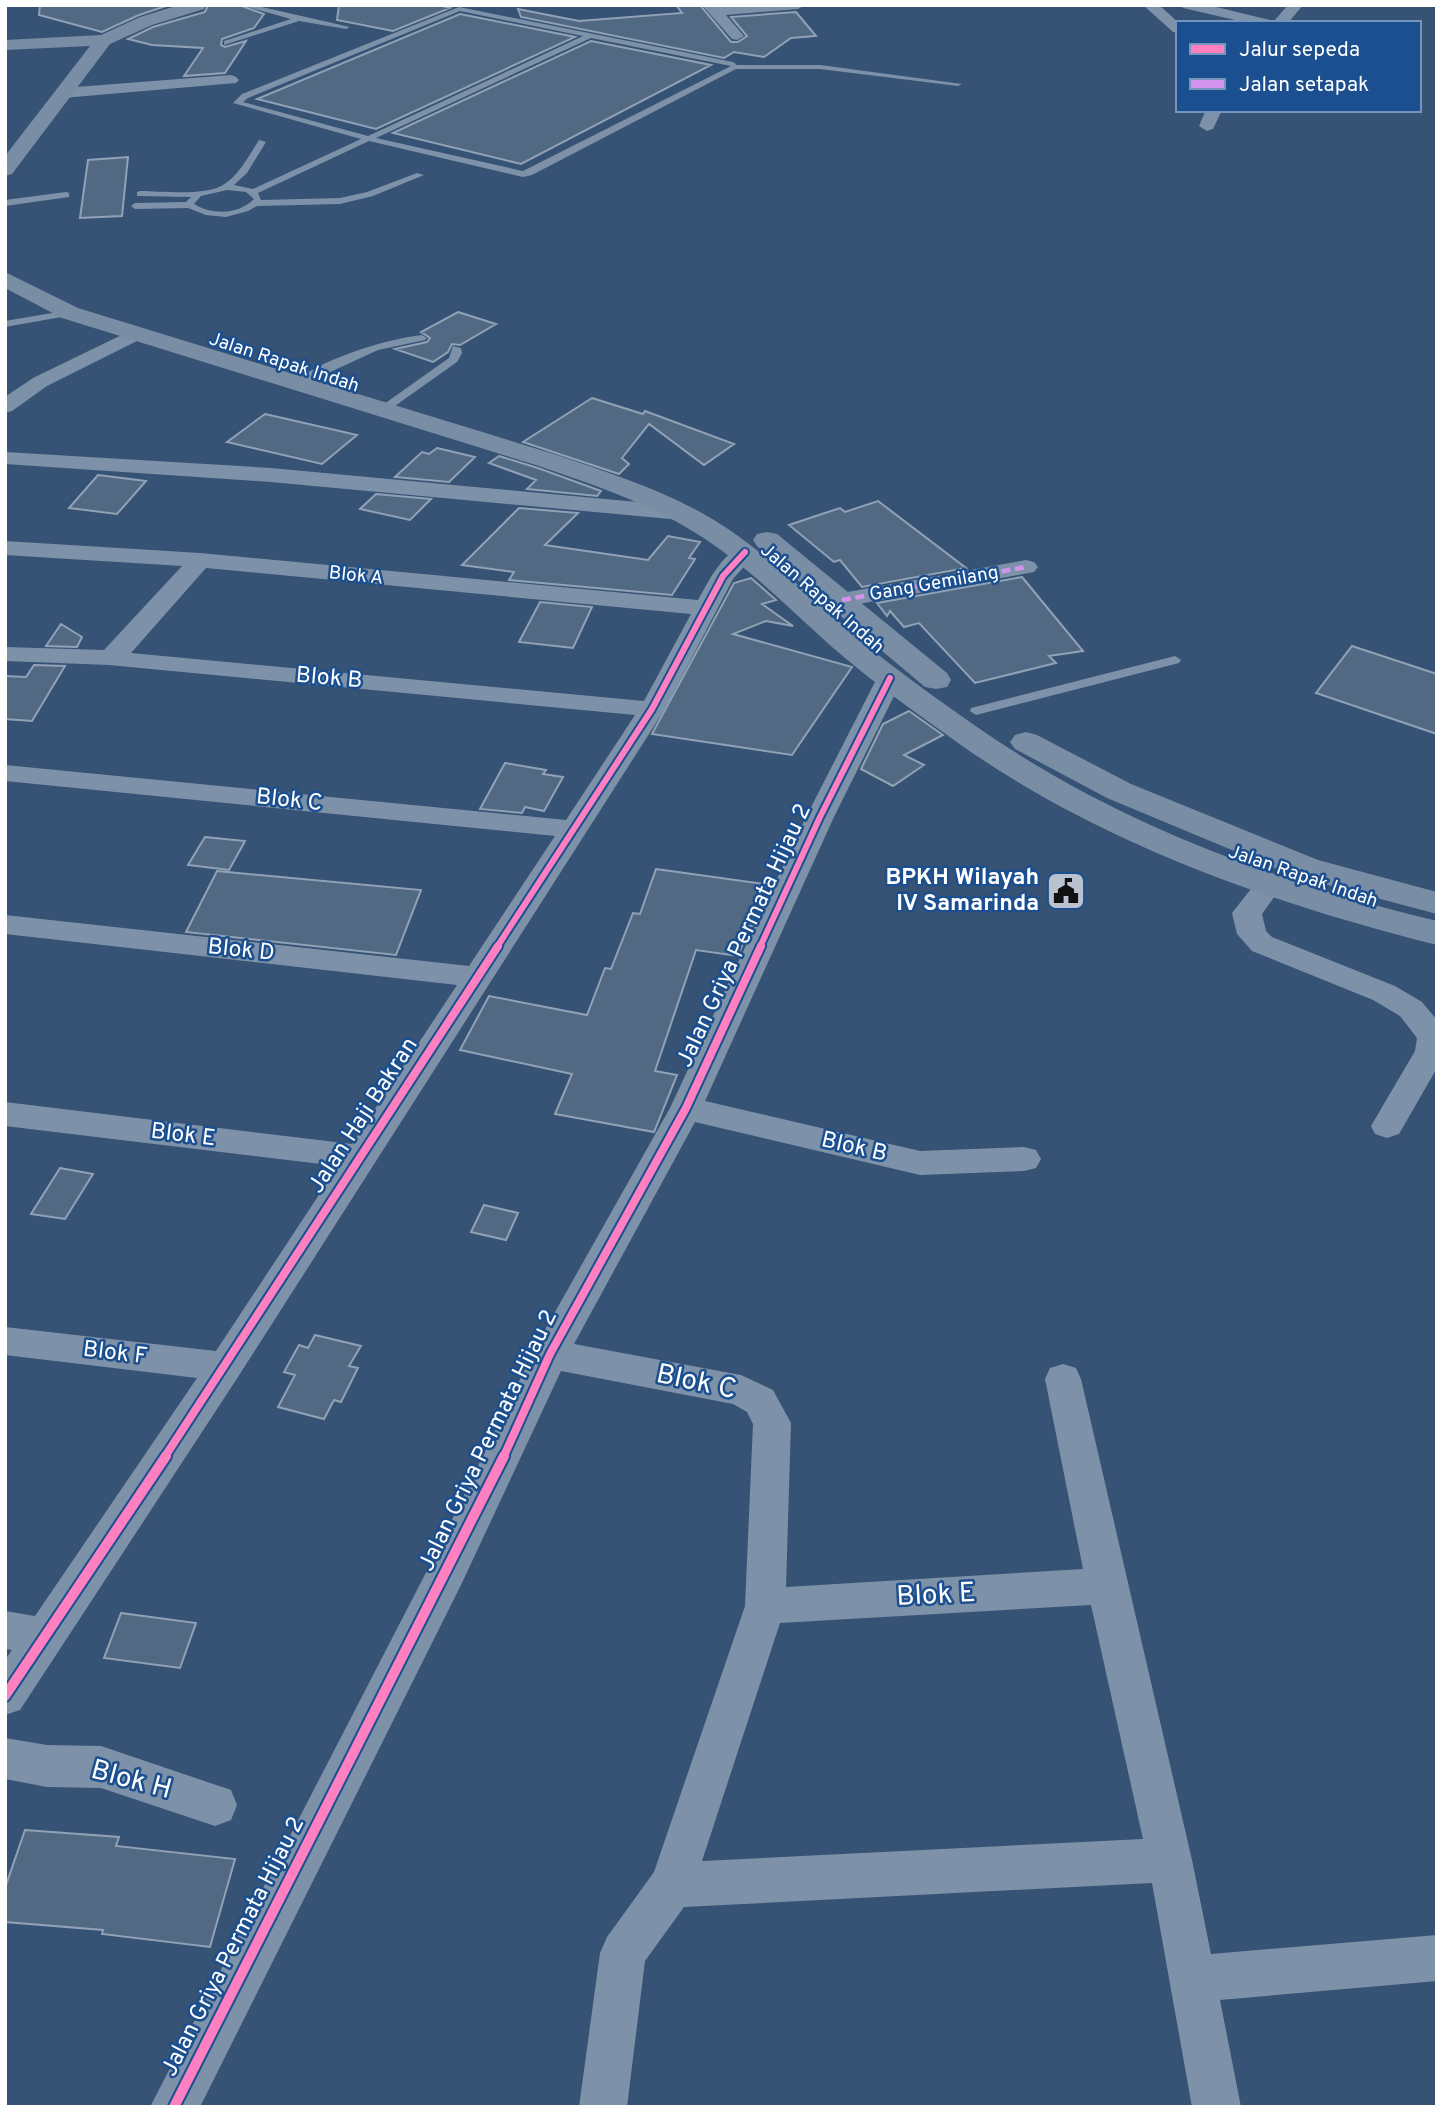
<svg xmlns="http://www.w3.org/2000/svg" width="1442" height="2112" viewBox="0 0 1442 2112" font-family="Overpass,sans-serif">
	<rect width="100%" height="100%" fill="#365274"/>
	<!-- building -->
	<path fill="#526984" stroke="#92a2b6" stroke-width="2" d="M40,5h129l-30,10 -37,17 -63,-17z
		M208,5h31l25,9 -10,14 -32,11 -1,6 4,2 21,-6 -21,32 -41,3 19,-28 -51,-3 -24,-6 25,-12 52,-15z
		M339,5h100l11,3 -57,23 -56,-11z
		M676,5h24l31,37h7l9,-6 -16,-19 65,-5 20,24 -25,2 -27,19 -30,-5 -10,6 -203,-41 -3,-8 61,12 103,-8z
		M460,14l115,23 -199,92 -119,-30z
		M591,41l120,24 -190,99 -128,-31z
		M128,157l-6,59 -42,2 8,-58z
		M458,312l38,12 -36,21 -8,-1 -4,8 -15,10 -38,-13 32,-7 3,-4 -9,-6z
		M592,398l51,16 2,-3 89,33 -30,21 -55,-41 -27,34 7,6 -10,10 -96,-32z
		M265,414l92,21 -35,29 -95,-22z
		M437,448l38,9 -26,25 -54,-5 27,-25 7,2z
		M499,456l39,12 63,23 -4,5 -70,-7 9,-9 -47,-17z
		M98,475l48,6 -29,33 -48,-6z
		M376,494l55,5 -21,21 -50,-11z
		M878,501l88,67 -104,19 -22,-27 -6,2 -45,-37 51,-17 5,4z
		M519,508l59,5 -33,32 103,15 20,-24 32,6 -11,16 6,1 -23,36 -163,-15 5,-8 -52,-7z
		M1022,577l61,74 -34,5 7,7 -81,20 -56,-60 -15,4 -14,-16 -3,5 -10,-13z
		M751,578l25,22 -14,4 31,22 -27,-5 -33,13 119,33 -60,88 -140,-21 82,-151z
		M540,602l52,5 -19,41 -54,-6z
		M61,624l21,13 -5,10 -31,-1z
		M1352,646l85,28v60l-121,-41z
		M34,665l31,1 -33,55 -27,-2v-43l21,1z
		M909,711l34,24 -39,20 20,10 -31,21 -32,-17 22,-45z
		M505,763l41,7 -3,4 20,3 -19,34 -19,-4 -3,6 -42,-4z
		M205,837l40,4 -16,29 -41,-5z
		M656,869l115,16 -19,41h-2l-12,30 -42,-6 -41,121 22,4 -23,57 -99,-18 17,-40 -112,-24 29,-54 98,19 18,-47 6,1 22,-56 7,1z
		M217,871l204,19 -25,65 -210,-23z
		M60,1168l33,6 -28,45 -34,-5z
		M484,1205l34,8 -12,27 -35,-8z
		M315,1335l46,11 -12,20 9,2 -17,34 -7,-2 -10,19 -46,-12 17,-32 -11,-3 15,-27 9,3z
		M121,1613l75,10 -16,45 -76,-10z
		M25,1830l94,7 -3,9 119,13 -25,88 -108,-13 1,-4 -98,-8v-34z"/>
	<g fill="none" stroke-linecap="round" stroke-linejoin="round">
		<!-- service -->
		<path fill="#7d92a8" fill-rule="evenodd" d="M241,5h12l97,22 -4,2 -47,-8 -75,24v-4l67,-22z
			M459,7l274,55 4,3h83l142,19 -4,2 -138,-17h-84l-204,106 -9,2 -154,-36 -111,52 3,7 79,-2 27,-6 50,-19 7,2 -51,21 -33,8 -83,2 -9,5 -22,6 -20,-2 -18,-7 -53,1 -4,-3 4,-3 51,-1 5,-5 -54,-1v-4l3,-1c23,0 68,6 86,-8 15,-11 23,-28 33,-43l7,2 -19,31 -13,12 19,4 108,-50 -128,-36 9,-9zM460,11l123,25 -215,100 -125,-34 5,-4zM591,38l140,28 -208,105 -147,-33zM227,190l19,2 8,7c-16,16 -42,16 -60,5l7,-8z
			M66,192l3,1v4l-64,9v-6z
			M70,310l5,3 -2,2 -68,12v-6z
			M422,335l5,3 -2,2 -47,10 -78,36 -9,-2c28,-24 94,-45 131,-49z
			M453,346l8,2 1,5 -5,9 -72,51h-8v-4l72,-51z
			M1175,656l6,4 -2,3 -203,52 -6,-4 1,-3z"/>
		<!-- minor -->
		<path fill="#7d92a8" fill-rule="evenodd" d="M702,5l17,2 86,-2 -7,4 -72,6 18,21 -7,4 -5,-1z
			M1143,5h16l20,18 -1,10 -5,-1z
			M1181,5h27l66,16 14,-16h15l-15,18h-40l-65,-15z
			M231,75l5,2 3,3 -3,3 -173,15 -8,-5 8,-5z
			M1206,110h16l-9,19 -6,2 -8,-5z
			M136,328l10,6 -3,4 -96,48 -35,25 -7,2v-16l28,-19z
			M5,452l266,16 410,38 8,2 3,5 -3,5 -8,2 -410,-38 -266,-18z
			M5,541l195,12 498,47c11,-19 29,-59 55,-53l4,5 -24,27 -68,130 -427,668 -218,333 -15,5v-55l7,-10 -7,-1v-38l30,5 162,-238 -192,-23v-28l211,24 122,-185 -333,-40v-24l347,42 105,-159 -452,-51v-19l464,51 86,-130 -550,-55v-16l561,55 69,-105 -526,-50 -104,-4v-14l99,3 78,-84 -177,-11zM206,568l485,46 -47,87 -513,-48z
			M1026,560l8,2 4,5 -4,5 -192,35 -8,-2 -4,-5 4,-5 8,-2z
			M890,670l9,3 4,5 -69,139 -129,284 215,50 104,-4 12,3 5,9 -5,9 -12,3 -104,4 -225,-53 -121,222 167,31 32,15 18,33 -5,164 297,-18 -38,-190 5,-11 13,-4 13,4 5,11 111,481 19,94 226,-19v46l-217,19 21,107h-49l-40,-224 -468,24 -39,54 -18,146h-48l21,-154 7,-16 47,-65 91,-266 8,-182 -6,-12 -14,-8 -172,-33 -100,214 -261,522h-50l283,-548 104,-215 133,-236 136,-291 71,-139 4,-5zM1091,1605l52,234 -441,22 78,-238z
			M1268,877l10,3 4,6 -20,28 4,17 6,6 123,49 27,16 15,18v48l-38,66 -12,4 -12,-4 -4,-8 44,-75 2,-13 -17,-22 -27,-16 -121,-49 -15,-17 -5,-21 26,-33z
			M5,1738l42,7 54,1 130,44 6,15 -6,15 -16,6 -114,-38 -54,-1 -42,-8z"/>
		<!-- secondary -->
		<path fill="#798da4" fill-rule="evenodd" d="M179,5h27l-2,4 -52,16 -42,19 -98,130 -7,2v-20l85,-110 -85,4v-10l96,-5 39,-18z
			M5,272l73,36 479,147c53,18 109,36 157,65 51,31 93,74 139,114 40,34 84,65 127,95 137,95 296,153 457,192v24c-169,-43 -336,-101 -479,-202 -43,-31 -87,-62 -126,-96 -45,-40 -87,-84 -138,-115 -48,-30 -103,-48 -155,-66l-477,-148 -57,-30z
			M767,532l10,2 170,139 4,7 -4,7 -11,2 -11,-2 -168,-141 -4,-6 4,-6z
			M1026,732l11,3 94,49 187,76 119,32v22l-143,-38 -187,-78 -92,-49 -5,-7 5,-7z"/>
		<!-- quiet -->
		<path stroke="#d193ec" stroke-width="4.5" stroke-dasharray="9 4.5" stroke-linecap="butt" d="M842,600l184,-33"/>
		<!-- cycleway-far2 casing -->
		<g stroke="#1b4f8f" stroke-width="10">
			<path id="cycleway-far2" d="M497,947l155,-238 71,-133 22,-24
				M760,947l60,-130 70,-139"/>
		</g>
		<!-- cycleway-far1 casing -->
		<g stroke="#1b4f8f" stroke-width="12">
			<path id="cycleway-far1" d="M164,1458l334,-512
				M503,1458l47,-104 136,-246 75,-162"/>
		</g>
		<!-- cycleway casing -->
		<g stroke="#1b4f8f" stroke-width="14">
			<path id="cycleway" d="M5,1696l161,-240
				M174,2107l330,-651"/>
		</g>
		<!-- cycleway-far2 -->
		<use href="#cycleway-far2" stroke="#ff80c0" stroke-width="6"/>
		<!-- cycleway-far1 -->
		<use href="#cycleway-far1" stroke="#ff80c0" stroke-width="8"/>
		<!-- cycleway -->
		<use href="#cycleway" stroke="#ff80c0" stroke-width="10"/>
	</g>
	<!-- icons -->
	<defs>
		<g id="civic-square" transform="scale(2.0125)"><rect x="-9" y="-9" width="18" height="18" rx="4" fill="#b9c2ce" stroke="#1b4f8f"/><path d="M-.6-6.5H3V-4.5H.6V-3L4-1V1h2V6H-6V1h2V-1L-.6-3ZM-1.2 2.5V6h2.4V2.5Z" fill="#111"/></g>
	</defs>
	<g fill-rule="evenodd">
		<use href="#civic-square" x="1066" y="891"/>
	</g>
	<g text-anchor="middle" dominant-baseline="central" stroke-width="5" stroke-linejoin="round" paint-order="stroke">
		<!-- far-street labels -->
		<g font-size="19" fill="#fff" stroke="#1b4f8f">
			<text transform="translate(284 363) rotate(18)">Jalan Rapak Indah</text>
			<text transform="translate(356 576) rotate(6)">Blok A</text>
			<text transform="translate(934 584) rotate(-10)">Gang Gemilang</text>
			<text transform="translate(822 599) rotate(41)">Jalan Rapak Indah</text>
			<text transform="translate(1303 877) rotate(19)">Jalan Rapak Indah</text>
		</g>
		<!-- street labels -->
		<g font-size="23" fill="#fff" stroke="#1b4f8f">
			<text transform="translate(329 679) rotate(5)">Blok B</text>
			<text transform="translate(289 801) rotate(6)">Blok C</text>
			<text transform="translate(745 936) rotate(-65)">Jalan Griya Permata Hijau 2</text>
			<text transform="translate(241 951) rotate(6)">Blok D</text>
			<text transform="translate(364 1116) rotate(-57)">Jalan Haji Bakran</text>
			<text transform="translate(183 1136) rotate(7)">Blok E</text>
			<text transform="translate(854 1148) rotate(13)">Blok B</text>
			<text transform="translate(115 1354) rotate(7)">Blok F</text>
			<text transform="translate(489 1441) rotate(-64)">Jalan Griya Permata Hijau 2</text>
			<text transform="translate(234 1947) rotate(-63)">Jalan Griya Permata Hijau 2</text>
		</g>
		<!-- poi labels -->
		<g font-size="23" font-weight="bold" fill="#fff" stroke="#1b4f8f" text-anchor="end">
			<text x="1039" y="878">BPKH Wilayah<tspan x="1039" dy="26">IV Samarinda</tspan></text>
		</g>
		<!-- near-street labels -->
		<g font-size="28" fill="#fff" stroke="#1b4f8f">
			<text transform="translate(696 1383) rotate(12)">Blok C</text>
			<text transform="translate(936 1596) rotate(-3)">Blok E</text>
			<text transform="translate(131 1781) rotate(15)">Blok H</text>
		</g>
	</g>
	<!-- border -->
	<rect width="1442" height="2112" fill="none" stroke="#ffffff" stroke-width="14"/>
	<!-- legend -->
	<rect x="1176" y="21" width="245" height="91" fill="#1b4f8f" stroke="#7695bc" stroke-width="2"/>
	<rect x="1190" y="44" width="35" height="10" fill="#ff80c0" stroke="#7695bc" stroke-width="2"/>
	<text x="1239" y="56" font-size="21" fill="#ffffff">Jalur sepeda</text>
	<rect x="1190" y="79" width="35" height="10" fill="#d193ec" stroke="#7695bc" stroke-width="2"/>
	<text x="1239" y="91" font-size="21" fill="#ffffff">Jalan setapak</text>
</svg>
